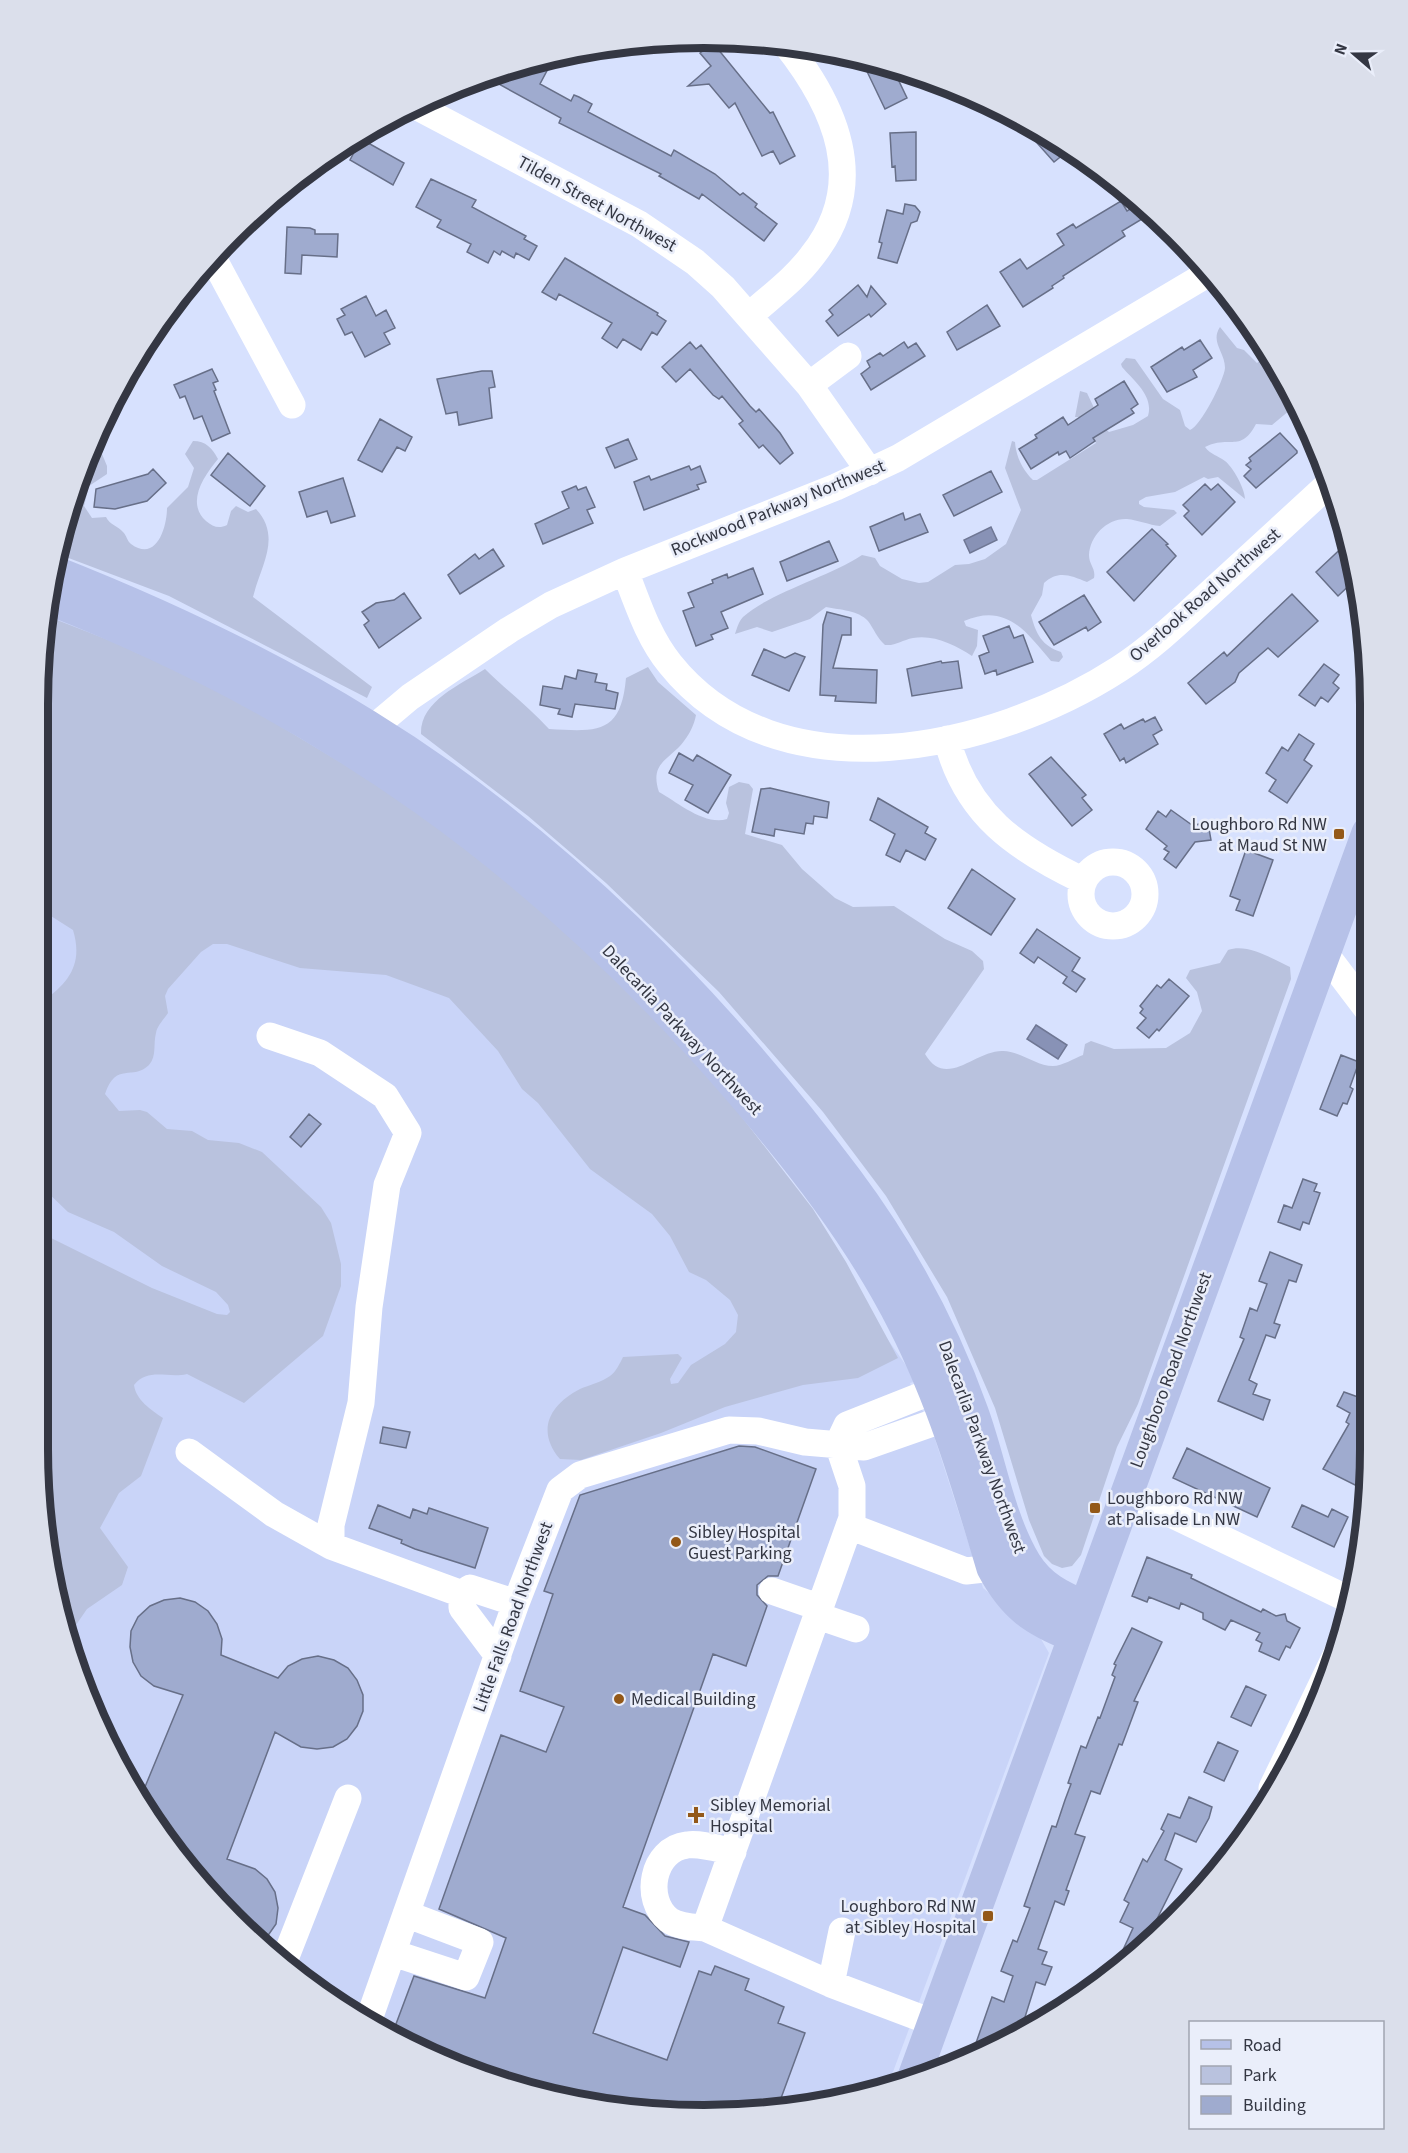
<svg xmlns="http://www.w3.org/2000/svg" width="1408" height="2153" viewBox="0 0 1408 2153" font-family="'Source Sans 3',sans-serif">
	<rect width="100%" height="100%" fill="#d7e1fe"/>
	<!-- built -->
	<path fill="#c9d4f8" d="M44,612l311,138 294,251 268,380 -7,2 24,53 49,152 54,44 12,21 -162,435 -11,5 -128,21h-88l-128,-21 -83,-28 -151,-87 -95,-89 -53,-69 -77,-157 -30,-127z"/>
	<!-- green -->
	<path fill="#b9c2de" d="M1220,327l17,21 7,2 13,13 11,-9 29,48 -1,3 -24,20 -16,-1c-16,30 -26,10 -51,23 6,8 12,8 20,14 8,6 20,28 20,38l-27,-22 -10,2 -4,-2 -29,15 -29,5 -7,4v3l5,3 30,3 3,3 -17,13c-11,-1 -22,-6 -33,-7 -20,-1 -37,17 -38,36 0,10 7,13 5,23l-7,4c-17,-7 -29,-12 -43,1l-2,12 -11,20c5,19 11,31 30,37l2,5 -4,5 -8,-1c-24,-28 -44,-59 -87,-40l2,5 12,4 -1,16 -5,10c-16,-11 -39,-22 -59,-18 -11,2 -17,8 -28,7 -8,-7 -11,-16 -17,-24 -10,-11 -28,-11 -42,-14l-16,12 -38,13 -15,-5 -22,7c2,-6 4,-13 8,-17 28,-25 84,-39 119,-62l13,3 5,8 22,13 17,4 9,-1 27,-17 14,-1 16,-5 21,-15 15,-34 -16,-42 7,-27 3,1c1,15 8,28 18,38h4l59,-37 -14,-26h-7l5,-26 7,2 16,34 6,5 24,-7 15,-9c6,-20 -14,-35 -26,-49l-1,-3 5,-6 9,1 28,40 17,11 5,16 5,4c11,-4 34,-50 35,-62 0,-16 -15,-26 -5,-41z
		M193,441c13,0 19,7 25,18 -15,18 -32,44 -12,62 7,6 13,8 21,4l4,-14 5,-5 12,6 8,-3c26,28 5,56 -3,88l119,90 -5,11 -198,-102 -111,-42 15,-64 14,-33 15,-3 5,12v8l-18,12 -5,20 8,12 14,-1c4,8 12,9 17,15 4,4 4,9 8,12 26,19 36,-18 36,-36l21,-21 6,-19 -9,-14z
		M44,615l67,26 109,49 180,108 107,82 86,76 71,71 60,67 89,115 33,53 52,96 -40,20 -55,7 -78,22 -64,26 -80,27 -21,-1c-24,-28 -11,-54 20,-70 9,-4 22,-7 30,-13 6,-4 10,-13 13,-19l55,-3 4,4 -12,21 1,5 7,-1 13,-18 34,-21 11,-12 2,-17 -8,-15 -24,-20 -17,-8 -19,-36 -18,-22 -62,-45 -52,-66 -16,-14 -24,-38 -49,-53 -63,-23 -86,-7 -73,-24h-14l-12,8 -33,37 -3,7 3,17c-4,6 -11,13 -12,20 -3,11 1,23 -7,32 -16,16 -33,-4 -44,29l14,17 21,-1 7,2 20,17 25,2 16,9 31,3 23,9 59,55 10,16 10,41v22l-18,50 -79,67 -57,-29c-19,5 -38,-7 -53,11 2,15 17,25 29,33l-22,58 -22,17 -19,35 28,39 -6,18 -35,24 -20,29 -24,-102v-302l109,54 65,26 10,1 3,-3 -2,-7 -12,-13 -54,-26 -48,-34 -46,-20 -25,-24v-187c27,-19 40,-38 30,-71l-30,-19z
		M648,667l10,15 38,33c-2,10 -6,18 -12,26 -14,19 -35,21 -25,51 18,10 46,34 68,27l2,-6 -3,-10 3,-16 10,-5 10,2 4,5 -8,45 37,11 20,24 33,29 18,9 41,-1 51,33 27,12 11,10 1,8 -59,85c21,36 50,-4 78,-3 17,0 33,15 50,15 9,0 22,-8 30,-11l2,-11 6,-3 23,8 52,-1 24,-15 12,-22 -5,-19 -11,-14 4,-8 30,-7 8,-13c20,-7 44,9 62,17l1,12 -153,425 -21,43 -36,108 -9,11 -10,2 -10,-4 -8,-8 -15,-36 -34,-112 -48,-111 -61,-101 -63,-84 -104,-120 -113,-109 -78,-67 -107,-82c-1,-33 39,-49 64,-65 21,21 44,38 64,60 49,3 72,5 77,-51z"/>
	<!-- water -->
	<path fill="#8892b6" stroke="#6f7794" stroke-width="1.5" d="M991,527l6,13 -27,13 -6,-13z
		M1036,1025l31,20 -9,14 -31,-20z"/>
	<!-- building -->
	<path fill="#9fabcf" stroke="#676f88" stroke-width="1.5" d="M713,43l57,70 3,-1 22,44 -15,8 -7,-13 -11,5 -27,-53 -6,5 -20,-24 -21,2 23,-20 -11,-13z
		M540,59l10,6 -10,19 31,17 3,-6 5,2 13,7 -4,8 83,44 3,-6 41,24 25,21 3,-2 14,11 -2,3 22,17 -4,5 -9,12 -62,-47 -3,5 -40,-23 2,-2 -102,-51 2,-5 -75,-41z
		M861,59l27,7 4,8 3,-1 12,25 -22,11z
		M1012,115l26,12 31,23 -15,12z
		M916,132v48l-20,1 -1,-15 -3,1 -2,-34z
		M361,139l43,24 -11,22 -43,-25z
		M431,179l45,21 -4,7 54,29 -2,3 13,7 -8,14 -13,-7 -2,5 -12,-7 -2,4 -6,-4 -6,12 -21,-11 4,-8 -34,-17 4,-7 -25,-13z
		M1121,201l6,10 12,-7 8,12 -25,15 3,5 -62,40 1,2 -12,8 1,2 -30,19 -23,-35 20,-13 7,10 37,-24 -7,-11 16,-10 3,4z
		M905,204l10,2 5,6 -3,9 -6,2 -14,40 -19,-5 4,-15 -3,-1 8,-32 16,4z
		M287,227l23,1 5,2v4h23l-1,23 -35,-2 -1,19 -16,-1z
		M565,258l93,55 -1,2 9,6 -9,14 -5,-3 -11,18 -18,-11 -6,9 -15,-10 10,-15 -53,-29 -3,6 -14,-8z
		M858,285l9,12 4,-11 15,18 -15,13 -2,-3 -31,22 -12,-15 7,-6 -4,-5z
		M366,296l10,20 10,-6 9,18 -11,5 6,11 -25,13 -13,-25 -7,3 -8,-16 8,-4 -4,-6z
		M987,305l13,21 -43,24 -10,-18z
		M1200,340l12,18 -19,12 4,7 -30,15 -16,-25 31,-20 2,3z
		M690,342l6,7 5,-4 49,61 6,6 3,-3 21,24 13,20 -13,11 -17,-19 -4,3 -20,-24 4,-3 -21,-25 -3,3 -6,-4 -23,-26 -14,13 -14,-15z
		M904,342l4,6 8,-5 9,13 -54,34 -10,-16 9,-7 -3,-6 13,-8 3,3z
		M212,369l6,12 -5,2 3,7 -2,1 16,42 -18,8 -10,-25 -8,3 -9,-23 -5,2 -6,-13z
		M482,371h10l3,16 -6,1 3,30 -33,7 -2,-13 -11,2 -9,-35z
		M1124,381l14,23 -7,5 3,4 -41,25 2,3 -25,17 -4,-7 -7,4 -1,-3 -27,17 -12,-20 18,-11 -2,-3 28,-18 5,8 30,-20 -3,-6z
		M380,419l32,18 -7,14 -8,-4 -15,25 -24,-12z
		M1280,433l17,18v2l-41,35 -12,-12 7,-7 -5,-4 5,-4 -2,-3z
		M628,439l9,20 -22,9 -9,-20z
		M228,453l37,33 -15,20 -39,-31z
		M689,466l2,4 9,-4 6,16 -9,3 2,4 -55,21 -10,-28 15,-6 2,4z
		M153,469l13,14 -19,18 -32,8 -21,-2 2,-18 52,-15z
		M991,471l11,21 -48,24 -11,-21z
		M343,478l12,38 -24,7 -4,-12 -20,6 -8,-25z
		M1205,484l6,6 7,-6 17,18 -33,33 -18,-19 5,-5 -6,-6z
		M576,486l2,4 8,-3 9,20 -8,3 6,13 -50,21 -8,-20 34,-16 -7,-16z
		M903,513l2,7 15,-6 8,18 -49,19 -9,-24z
		M1152,529l16,15 -2,1 10,11 -42,45 -27,-29z
		M829,541l9,20 -51,20 -7,-19z
		M1349,541l7,38 -18,17 -22,-24z
		M493,549l11,17 -44,28 -12,-19 27,-21 4,5z
		M753,568l10,26 -42,18 7,16 -17,7 2,4 -17,7 -13,-35 11,-4 -6,-14 25,-10 -1,-3 15,-6 1,4z
		M404,593l17,25 -42,30 -15,-23 5,-4 -7,-9 14,-9 18,-3z
		M1292,594l26,27 -40,36 -10,-9 -29,25 -4,9 -29,22 -18,-21 36,-31 3,4z
		M1084,595l17,27 -13,9 -2,-4 -32,18 -15,-23z
		M827,612l24,6v17h-9l-9,33 44,2 -1,33 -41,-2 1,-5 -16,-1 3,-70z
		M1009,626l5,12 9,-3 10,27 -36,13 -1,-5 -11,4 -6,-18 10,-4 -6,-16z
		M764,649l21,9 10,-5 10,4 -16,34 -37,-16z
		M941,661l1,2 16,-2 4,27 -50,8 -5,-27z
		M1324,664l15,11 -6,8 6,5 -11,14 -7,-5 -6,9 -16,-11z
		M578,670l19,4 -2,8 12,2 -1,6 12,3 -3,16 -40,-5 -3,13 -14,-3 2,-5 -20,-4 3,-19 19,3 3,-13 11,3z
		M1155,717l7,13 -9,5 5,9 -32,19 -2,-5 -4,3 -16,-27 17,-10 3,5 19,-10 2,3z
		M1299,734l15,10 -10,16 8,6 -25,37 -18,-12 7,-11 -10,-7 16,-26 6,4z
		M679,753l14,8 4,-6 34,20 -23,38 -23,-13 8,-15 -24,-12z
		M1051,757l35,38 -4,3 10,12 -20,16 -43,-52z
		M770,788l59,14 -2,16 -13,-2 -1,8 -7,-1 -2,11 -29,-5 -1,7 -22,-4 9,-43z
		M878,798l50,29 -3,6 11,6 -11,21 -19,-10 -6,12 -14,-7 9,-21 -25,-14z
		M1171,810l21,15 16,-2 3,17 -16,2 -19,26 -12,-9 5,-7 -5,-3 3,-3 -21,-17 12,-18 8,6z
		M1246,850l27,10 -20,56 -17,-6 4,-10 -10,-4z
		M972,869l43,30 -24,36 -43,-27z
		M1037,929l43,29 -8,13 13,8 -9,13 -13,-9 4,-6 -29,-20 -4,6 -14,-10z
		M1169,979l20,17 -30,35 -2,-2 -8,9 -12,-10 9,-10 -6,-5 3,-4 -3,-3 17,-21 4,3z
		M1341,1055l18,7 -9,25 3,2 -6,15 -4,-1 -6,13 -17,-7z
		M309,1114l12,10 -20,23 -11,-10z
		M1303,1179l14,5 -3,7 6,2 -11,31 -6,-2 -3,8 -22,-8 6,-17 8,3z
		M1270,1252l32,13 -6,17 -7,-2 -15,43 6,2 -5,13 -9,-3 -17,45 8,4 -4,10 17,6 -7,20 -45,-19 26,-62 -4,-2 10,-29 7,3 10,-27 -8,-3z
		M1366,1380l-1,88 -8,18 -34,-17 26,-45 -3,-2 4,-9 -13,-7 7,-14 14,5z
		M383,1427l27,5 -4,16 -26,-5z
		M739,1446l16,1 61,22 -38,107h-10l-11,9v10l10,11 -21,60 -33,-12 -90,253 22,8 20,21 24,6 -9,25 -57,-20 -30,86 74,27 32,-89 12,4 4,-9 34,13 -4,11 39,17 -6,16 27,10 -28,76 -29,5h-88l-128,-21 -83,-28 -56,-33 21,-56 71,22 21,-60 -67,-29 62,-174 45,17 18,-45 -44,-16 33,-97 -9,-3 36,-96z
		M1187,1448l83,40 -13,29 -84,-39z
		M378,1505l32,13 3,-9 14,5 2,-6 59,20 -13,40 -60,-19 -14,-6 1,-3 -33,-12z
		M1302,1505l26,12 4,-8 16,8 -14,30 -42,-20z
		M1147,1557l45,18 -1,3 70,34 2,-3 13,7 9,-2 2,7 13,7 -10,20 -4,-2 -7,14 -20,-9 3,-8 -6,-3 4,-7 -29,-13 -6,10 -22,-11v-6l-22,-10 -2,6 -30,-12 -2,5 -15,-6z
		M180,1598l15,4 13,9 9,13 5,15 -1,16 57,23 10,-12 14,-7 16,-3 16,4 14,8 9,12 6,15v16l-6,15 -10,13 -14,8 -16,2 -16,-2 -26,-15 -48,127 28,10 12,10 8,13 3,16 -2,16 -14,20 -59,-55 -53,-69 -10,-21 43,-104 -29,-9 -13,-10 -8,-14 -3,-15 1,-16 7,-14 12,-11 14,-6z
		M1132,1628l30,14 -28,59 4,1 -16,43 -3,-1 -19,50 -9,-3 -16,43 10,3 -19,53 3,1 -5,14 -9,-4 -17,48 9,3 -5,12 10,3 -7,18 -9,-3 -16,51 -33,14 -11,-4 16,-46 12,5 9,-26 -12,-5 12,-31 4,2 13,-34 -6,-2 28,-80 4,1 9,-27 6,-16 -3,-1 13,-37 5,2 12,-31 2,1 15,-41 -3,-2 4,-10 -2,-1z
		M1246,1686l20,9 -15,31 -20,-9z
		M1218,1742l20,9 -14,30 -20,-9z
		M1189,1797l23,10 -3,11 -13,24 -21,-9 -10,27 17,9 -33,66 4,2 -42,39 22,-48 -13,-6 9,-19 -5,-3 19,-41 4,3 17,-31 -3,-2 7,-15 12,4z"/>
	<g fill="none" stroke-linecap="round" stroke-linejoin="round">
		<!-- minor -->
		<path stroke="#fff" stroke-width="27" d="M414,105l225,119 56,38 28,25 86,98 61,87
			M212,256l80,149
			M749,316c21,-19 46,-37 63,-60 58,-73 24,-149 -27,-213
			M809,385l39,-29
			M625,571c13,33 23,66 45,93 108,135 324,86 449,5 37,-24 68,-55 101,-85 36,-33 73,-67 110,-101
			M947,739c19,76 70,110 137,142
			M359,744l13,-15 38,-32 99,-67 42,-25 74,-34 211,-84 62,-29 311,-185
			M1081 894a32 32 0 1 1 64 0a32 32 0 1 1-64 0Z
			M1323,951l44,58
			M270,1036l50,17 65,43 23,37 -21,52 -18,122 -8,96 -30,122v21l131,48
			M838,1444l9,-19 106,-42
			M189,1452l85,62 57,32
			M1127,1493l223,107
			M849,1526l117,45 27,-3
			M772,1591l49,17
			M818,1616l38,13
			M498,1656l-36,-48v-14l8,-6 46,15
			M1272,1788l66,-137
			M733,1852c-14,-3 -32,-9 -46,-7 -35,4 -44,55 -18,75 10,7 24,7 36,8l126,56 103,39
			M705,1928l147,-410v-32l-14,-42
			M393,1953l73,24 14,-35 -74,-28
			M283,1964l65,-166
			M831,1984l11,-53
			M369,2019l147,-416 44,-113 20,-15 149,-45 29,1 47,11 59,5 100,-35"/>
		<!-- major -->
		<path stroke="#b6c1e8" stroke-width="33" d="M54,572c109,43 213,92 313,154 187,115 348,278 479,453 53,71 96,149 126,233 18,49 26,106 53,151 15,24 35,34 60,44
			M48,598c278,109 494,263 689,489 63,73 123,149 167,236 40,78 64,161 89,245 21,39 41,52 81,68
			M914,2077l454,-1244"/>
	</g>
	<!-- markers -->
	<g fill="#935818" stroke="#eaeefa" stroke-width="2">
		<rect x="1333" y="828" width="12" height="12" rx="3"/>
		<rect x="1089" y="1502" width="12" height="12" rx="3"/>
		<circle cx="676" cy="1542" r="6"/>
		<circle cx="619" cy="1699" r="6"/>
		<path d="M693 1806h6v6h6v6h-6v6h-6v-6h-6v-6h6z"/>
		<rect x="982" y="1910" width="12" height="12" rx="3"/>
	</g>
	<g text-anchor="middle" dominant-baseline="central" stroke-width="5" stroke-linejoin="round" paint-order="stroke">
		<!-- street labels -->
		<g font-size="18" fill="#343743" stroke="#eaeefa">
			<text transform="translate(597 204) rotate(29)">Tilden Street Northwest</text>
			<text transform="translate(778 508) rotate(-22)">Rockwood Parkway Northwest</text>
			<text transform="translate(1205 595) rotate(-41)">Overlook Road Northwest</text>
			<text transform="translate(682 1030) rotate(47)">Dalecarlia Parkway Northwest</text>
			<text transform="translate(1171 1370) rotate(-70)">Loughboro Road Northwest</text>
			<text transform="translate(982 1447) rotate(70)">Dalecarlia Parkway Northwest</text>
			<text transform="translate(513 1617) rotate(-70)">Little Falls Road Northwest</text>
		</g>
		<!-- poi labels -->
		<g font-size="18" fill="#343743" stroke="#eaeefa" text-anchor="start">
			<text x="1327" y="824" text-anchor="end">Loughboro Rd NW<tspan x="1327" dy="21">at Maud St NW</tspan></text>
			<text x="1107" y="1498">Loughboro Rd NW<tspan x="1107" dy="21">at Palisade Ln NW</tspan></text>
			<text x="688" y="1532">Sibley Hospital<tspan x="688" dy="21">Guest Parking</tspan></text>
			<text x="631" y="1699">Medical Building</text>
			<text x="710" y="1805">Sibley Memorial<tspan x="710" dy="21">Hospital</tspan></text>
			<text x="976" y="1906" text-anchor="end">Loughboro Rd NW<tspan x="976" dy="21">at Sibley Hospital</tspan></text>
		</g>
	</g>
	<!-- crop -->
	<path d="M0 0H1408V2153H0ZM704 48H704A656 656 0 0 1 1360 704V1449A656 656 0 0 1 704 2105H704A656 656 0 0 1 48 1449V704A656 656 0 0 1 704 48Z" fill="#dbdfeb" fill-rule="evenodd"/>
	<path fill="none" stroke="#343743" stroke-width="8" d="M704 48H704A656 656 0 0 1 1360 704V1449A656 656 0 0 1 704 2105H704A656 656 0 0 1 48 1449V704A656 656 0 0 1 704 48Z"/>
	<!-- legend -->
	<rect x="1189" y="2021" width="195" height="108" fill="#eaeefa" stroke="#a1a5b1" stroke-width="1.5"/>
	<rect x="1201" y="2040" width="30" height="9" fill="#b6c1e8" stroke="#a1a5b1" stroke-width="1.5"/>
	<text x="1243" y="2051" font-size="18" fill="#343743">Road</text>
	<rect x="1201" y="2066" width="30" height="18" fill="#b9c2de" stroke="#a1a5b1" stroke-width="1.5"/>
	<text x="1243" y="2081" font-size="18" fill="#343743">Park</text>
	<rect x="1201" y="2096" width="30" height="18" fill="#9fabcf" stroke="#a1a5b1" stroke-width="1.5"/>
	<text x="1243" y="2111" font-size="18" fill="#343743">Building</text>
	<!-- north arrow -->
	<g transform="translate(1354 54) rotate(290)" stroke="#eaeefa" stroke-width="4.5" paint-order="stroke">
	<path d="M0-4.5L10 22L0 15L-10 22Z" fill="#343743"/>
	<text y="-9" font-size="16" font-weight="bold" text-anchor="middle" fill="#343743">N</text>
	</g>
</svg>
